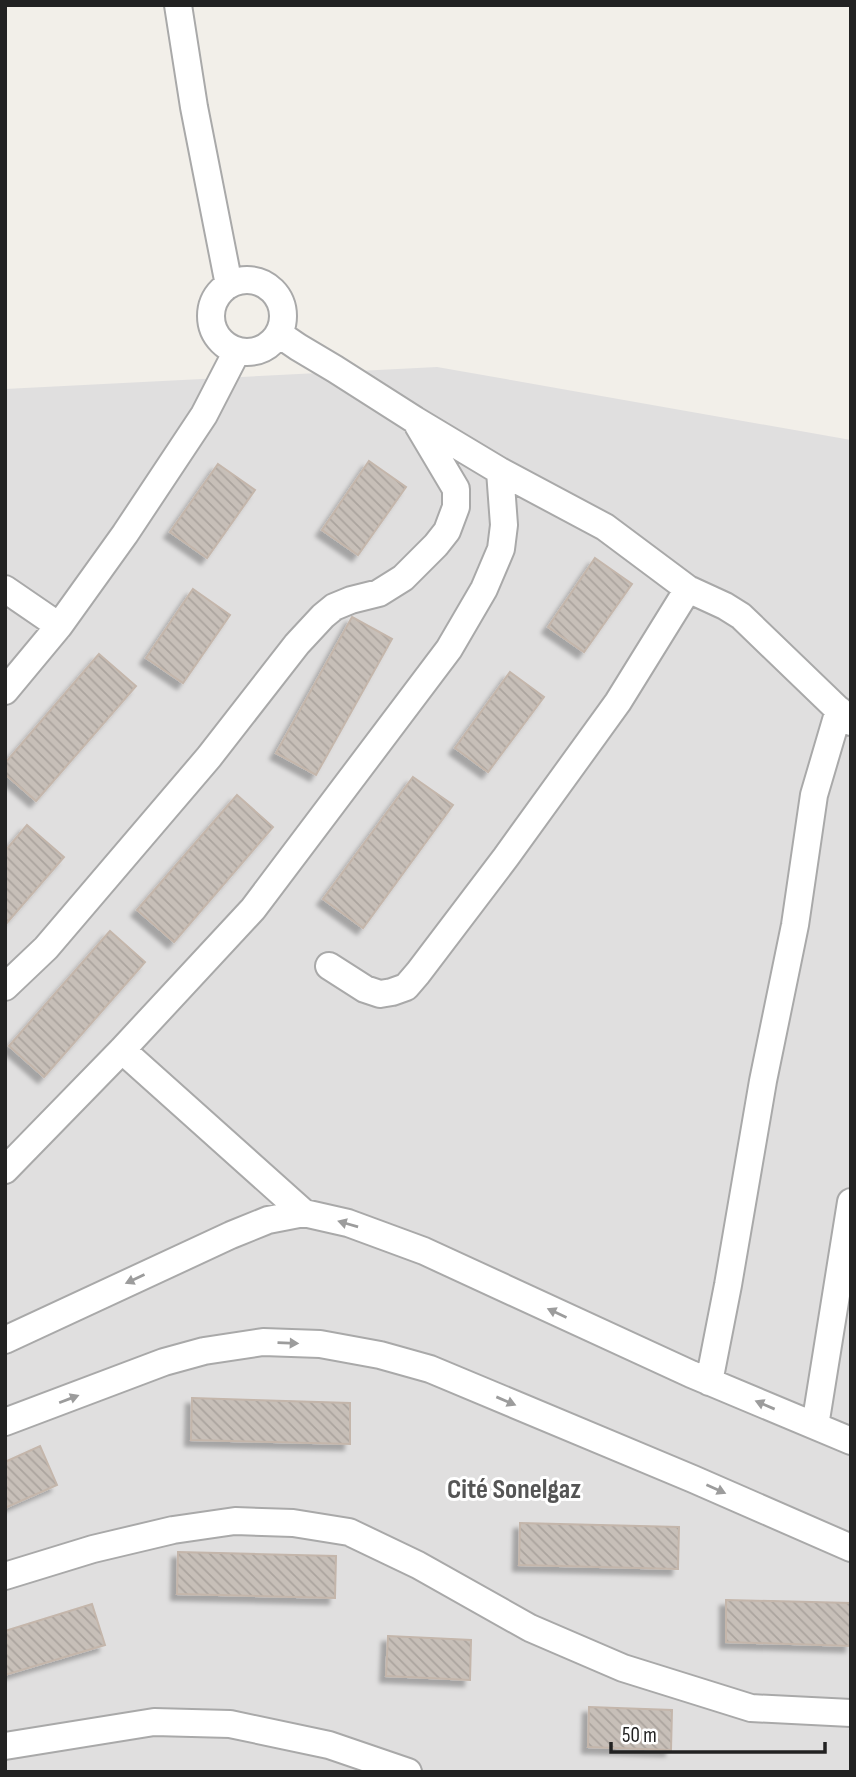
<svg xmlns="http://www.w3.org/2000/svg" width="856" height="1777" viewBox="0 0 856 1777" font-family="'Sofia Sans Condensed',sans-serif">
	<defs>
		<pattern id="building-back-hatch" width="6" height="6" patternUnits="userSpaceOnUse" patternTransform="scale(1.75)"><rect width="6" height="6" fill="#c7bfb8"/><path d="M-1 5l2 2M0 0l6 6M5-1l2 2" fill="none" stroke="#aba49e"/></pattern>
		<filter id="shadow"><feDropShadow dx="-6" dy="6" stdDeviation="2" flood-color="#0004"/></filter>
	</defs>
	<rect width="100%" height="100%" fill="#f2efe9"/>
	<!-- residential -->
	<path fill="#e0dfdf" d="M437,367l414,73v1332h-846v-1383z"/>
	<!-- building -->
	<path fill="url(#building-back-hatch)" stroke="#c4b6ab" stroke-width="2" filter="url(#shadow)" d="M369,461l37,26 -48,68 -36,-25z
		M218,464l37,26 -48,68 -37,-26z
		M595,558l37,26 -48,68 -36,-25z
		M193,589l37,26 -47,68 -37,-25z
		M352,617l40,22 -76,136 -40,-22z
		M99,654l37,32 -100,115 -31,-27v-11z
		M510,672l34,25 -56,75 -33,-24z
		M413,777l40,28 -90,123 -40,-29z
		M237,795l36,32 -99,115 -37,-32z
		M27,825l37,32 -59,68v-74z
		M110,931l35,31 -101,115 -35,-31z
		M192,1398l158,5v41l-159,-4z
		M40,1446l17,39 -52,23v-46z
		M520,1523l159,4 -1,42 -159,-4z
		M178,1552l158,4 -1,42 -158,-4z
		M726,1600l125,3v43l-125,-4z
		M92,1604l13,41 -100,30v-44z
		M388,1636l83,4 -1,40 -84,-4z
		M589,1707l83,3 -1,40 -83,-3z"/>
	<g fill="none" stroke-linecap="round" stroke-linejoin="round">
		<!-- street casing -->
		<g stroke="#a9a9a9" stroke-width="30">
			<path id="street" d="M178,5l16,102 35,178
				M211 316a36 36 0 1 1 72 0a36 36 0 1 1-72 0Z
				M279,334l19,13 37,22 80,51 85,51 105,56 83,62 -70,113 -112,155 -88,116 -12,14 -14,5 -12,2 -15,-5 -36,-23
				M5,589l54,37
				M688,589l37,17 16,10 110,106
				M5,691l54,-65 66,-92 79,-119 33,-64
				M5,987l41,-39 163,-191 88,-113 26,-28 11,-9 17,-7 28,-7 24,-15 33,-33 11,-14 9,-24v-18l-38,-64
				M122,1050l182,163
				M5,1170l117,-120 131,-141 196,-260 35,-60 17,-40 3,-24 -4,-54
				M5,1340l226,-105 37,-15 36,-7 44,10 76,28 267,123 160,67
				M709,1382l19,-97 35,-204 32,-156 19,-130 25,-85
				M5,1422l159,-60 40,-11 59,-9 57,2 60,11 50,14 263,110 158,69
				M815,1426l36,-224
				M5,1576l88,-27 80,-19 62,-9 58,2 56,9 69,33 112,63 93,40 128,40 100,5
				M5,1746l149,-24 76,2 99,21 79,27"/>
		</g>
		<!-- street -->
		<use href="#street" stroke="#fff" stroke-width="26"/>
	</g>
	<!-- one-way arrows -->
	<defs><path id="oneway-solid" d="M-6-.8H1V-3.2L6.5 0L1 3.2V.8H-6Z" transform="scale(1.75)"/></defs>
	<g fill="#9c9c9c">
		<use href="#oneway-solid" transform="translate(348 1224) rotate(-164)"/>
		<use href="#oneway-solid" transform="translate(135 1279) rotate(155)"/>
		<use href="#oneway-solid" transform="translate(557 1313) rotate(-155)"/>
		<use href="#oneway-solid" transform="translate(288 1343) rotate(2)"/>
		<use href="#oneway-solid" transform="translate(69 1399) rotate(-21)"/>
		<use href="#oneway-solid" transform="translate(506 1401) rotate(23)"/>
		<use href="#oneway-solid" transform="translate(765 1405) rotate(-157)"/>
		<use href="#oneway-solid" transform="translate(716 1489) rotate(24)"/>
	</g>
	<g text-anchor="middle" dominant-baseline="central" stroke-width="6" stroke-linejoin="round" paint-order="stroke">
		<!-- neighbourhood labels -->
		<g font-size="28" font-weight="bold" fill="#555" stroke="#fff">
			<text x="514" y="1489">Cité Sonelgaz</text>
		</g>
	</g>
	<!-- border -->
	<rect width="856" height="1777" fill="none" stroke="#222222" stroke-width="14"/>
	<!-- scale -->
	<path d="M611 1742v10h214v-10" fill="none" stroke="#222222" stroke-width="3.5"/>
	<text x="622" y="1742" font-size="21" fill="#222222" stroke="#ffffff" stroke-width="5" paint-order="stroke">50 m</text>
</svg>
